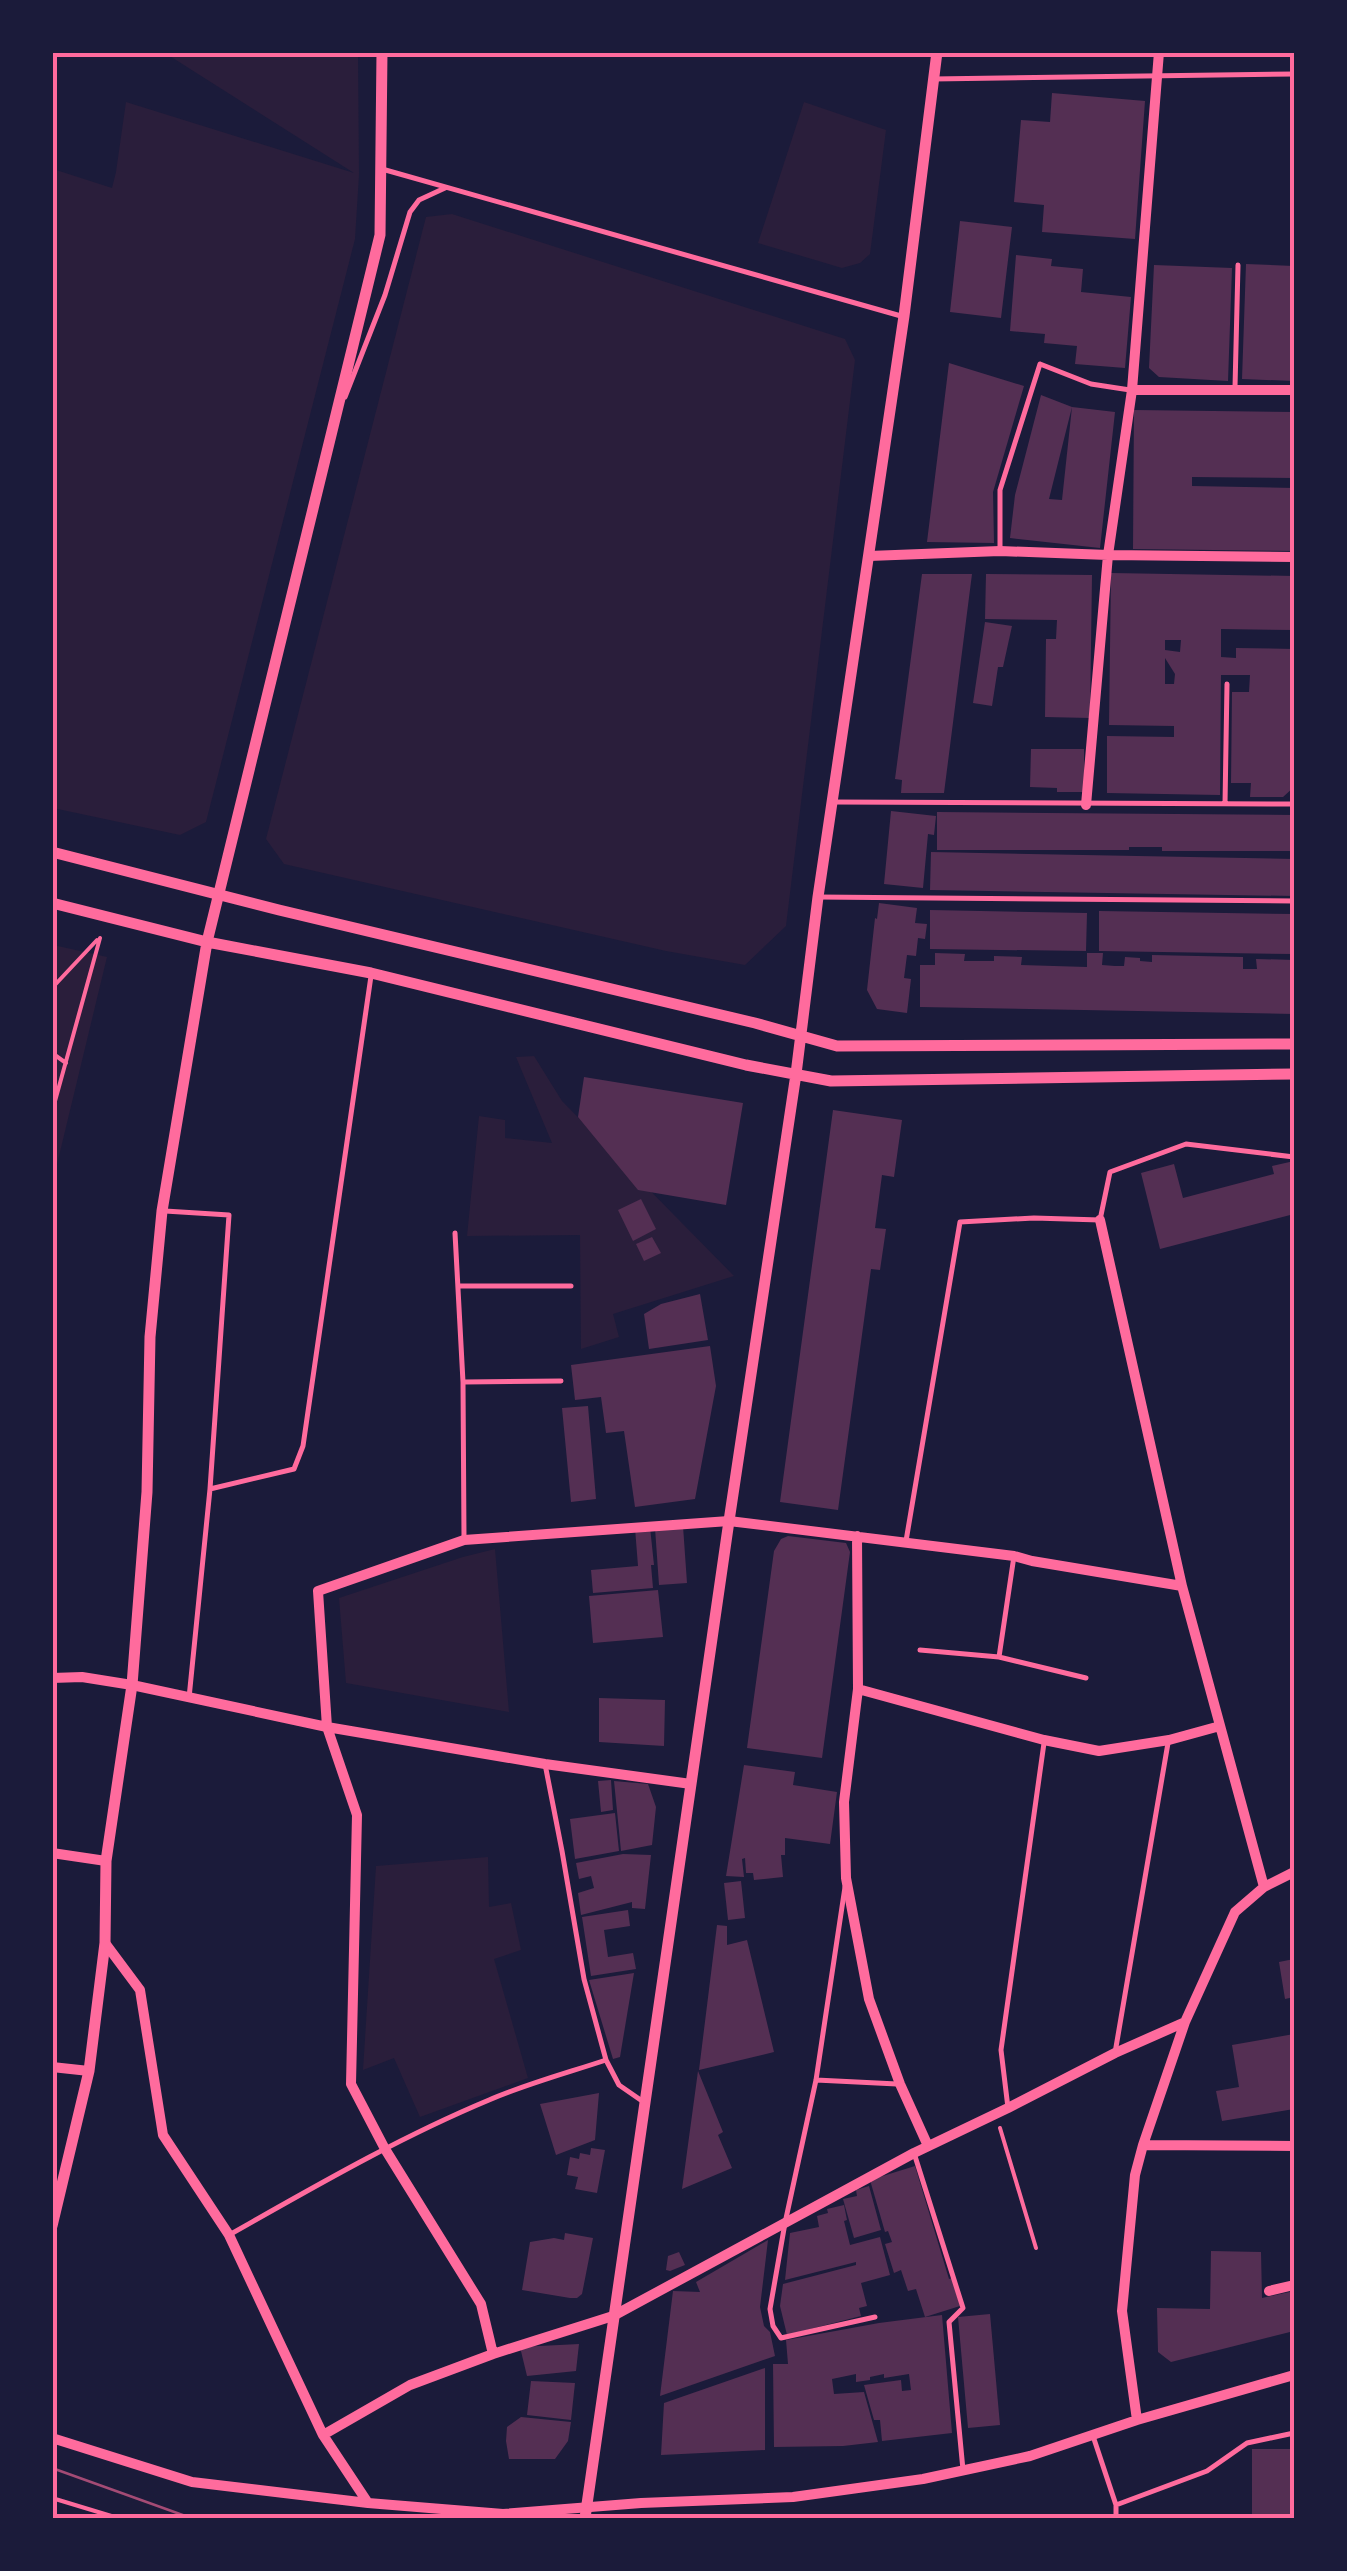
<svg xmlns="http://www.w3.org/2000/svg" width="1347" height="2571" viewBox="0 0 1347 2571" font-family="Rubik,sans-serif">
	<rect width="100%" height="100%" fill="#1b1b3a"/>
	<!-- green -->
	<path fill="#2a1e3b" d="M165,53h193l1,122 -4,64 -149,583 -26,13 -127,-27v-639l59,19 4,-16 10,-70 228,71z
		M804,102l82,28 -16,124 -10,9 -18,5 -84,-25z
		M452,214l393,125 10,21 -69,566 -41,39 -79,-14 -382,-87 -18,-25 160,-622z
		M53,945l54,12 -54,224z
		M534,1056l28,45 172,175 -121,38 6,23 -38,12 -1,-114 -113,1 12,-120 26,4v18l47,5 -36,-86z
		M495,1549l14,163 -163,-29 -7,-85 124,-41z
		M488,1857l1,50 22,-4 10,47 -27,9 34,119 -108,39 -26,-59 -31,12 13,-204z"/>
	<!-- building -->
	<path fill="#542f53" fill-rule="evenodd" d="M1052,93l93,8 -10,138 -93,-7 2,-27 -30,-3 7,-82 29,2z
		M960,221l52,6 -11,91 -51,-6z
		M1016,255l36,4 -1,7 32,3 -2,23 50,5 -6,71 -50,-4 2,-18 -33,-3 1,-9 -35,-3z
		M1246,264l48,2v115l-52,-2z
		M1154,265l78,3 -4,113 -69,-4 -10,-9z
		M949,363l75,23 -31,106 1,51 -67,-1z
		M1041,395l31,12 -23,92 13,1 10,-93 43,5 -15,136 -90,-10 5,-43z
		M1134,410l160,2v66l-102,-1v9l102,2v63l-161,-2z
		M1111,573l183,3v54l-73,-1v28l15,1v-10l58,1v138l-11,10h-33l1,-14h-20l1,-91h17l1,-17h-29l-1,120 -113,-2v-57l67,1v-11l-65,-1zM1165,640h16l-1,12 -15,-2zM1165,658l10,16 -1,10h-9z
		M922,574h50l-28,219h-43l1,-13 -7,-1z
		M986,574l106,1 -2,143 -45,-1 1,-78h10l1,-19 -72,-1z
		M985,622l27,4 -9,41h-5l-6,39 -19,-3z
		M1031,749h53v43h-27v-4l-27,-1z
		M891,811l45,5 -2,19 -6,-1 -5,54 -39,-4z
		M937,812l357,3v36h-132v-4h-33v3h-192z
		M931,852l363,7v37l-364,-6z
		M879,903l38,5 -2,15 12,1 -2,15 -7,-1 -2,18 -9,-1 -3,23 7,1 -4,34 -30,-4 -10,-19 8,-72 2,1z
		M930,910l157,3 -1,38 -156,-2z
		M1099,911l195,3v40l-195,-3z
		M935,953l30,1 -1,7h30v-5l28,1 -1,8 66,2v-14h16l-1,12 13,1h9l1,-9 15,1v3l12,1v-7l91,2v12h14l-1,-10 38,1v54l-374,-7v-42h15z
		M584,1077l159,26 -17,102 -88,-15 -60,-73z
		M833,1110l69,10 -8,57 -12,-2 -7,53 11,1 -6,41 -9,-1 -33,241 -58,-8z
		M1294,1161v53l-134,35 -19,-76 33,-9 9,34 91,-24 -2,-8z
		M641,1199l15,30 -23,12 -15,-31z
		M652,1237l9,16 -17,8 -8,-17z
		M700,1294l8,46 -59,9 -5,-35 17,-10z
		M710,1346l6,40 -21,113 -60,8 -11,-76 -18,2 -5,-36 -26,3 -4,-35z
		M588,1406l8,93 -25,3 -9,-94z
		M683,1526l4,57 -28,2 -4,-57z
		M650,1527l4,38h-3l2,23 -60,5 -2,-23 47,-4 -3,-38z
		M788,1536l58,7 4,9 -28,206 -75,-10 27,-197 7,-12z
		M658,1590l5,47 -70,6 -4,-47z
		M599,1698l66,2 -1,46 -65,-4z
		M744,1765l51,7 -2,13 44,7 -7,52 -45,-6v17h-4l2,22 -29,3 -1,-7h-7l-1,-15 -3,1 2,18 -18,-1z
		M611,1780l2,30 -12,2 -3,-31z
		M614,1781l34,3 8,23 -4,38 -31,6z
		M615,1813l4,38 -44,8 -5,-40z
		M623,1854l28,1 -6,54 -13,-1v-6l-51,13 -3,-22 16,-5 -3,-12 -12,3 -3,-16z
		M741,1881l4,37 -17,2 -4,-37z
		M628,1910l2,16 -26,4 4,27 25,-4 3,16 -45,7 -9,-59z
		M717,1925l10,1v19l20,-5 27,112 -75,18z
		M1294,1959v38l-9,2 -6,-37z
		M634,1973l-14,84 -7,2 -24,-79z
		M1294,2034v75l-72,12 -6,-30 23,-4 -7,-42z
		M698,2071l25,61 -5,3 14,33 -50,21z
		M599,2093l-4,47 -39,15 -16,-51z
		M591,2148l14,2 -8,43 -22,-4 3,-12 -11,-2 3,-18 9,2 1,-6 10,2z
		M915,2166l34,113 3,-1 8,28 -35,11 -9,-28 -8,2 -7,-21 -7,3 -9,-29 7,-2 -4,-11 -3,1 -15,-52z
		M869,2186l12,44 -27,8 -11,-39 14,-3 -1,-6z
		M844,2205l3,15 -3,1 6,24 30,-8 10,38 -29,8 6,23 -8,2 2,8 -74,19 -7,-29 3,-22 73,-19v-3l-71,18 5,-47 29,-6 -2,-11 11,-3 -1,-4z
		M565,2233l28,5 -11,56 -5,4h-7l-48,-8 8,-48 24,-4 10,2z
		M768,2240l-8,67 4,19 6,6 5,24 -115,40 13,-105 27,1 -4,-10z
		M1211,2251l50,1 1,46 32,-7v40l-123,31 -13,-10 -1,-44 53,1z
		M679,2252l6,13 -15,6 -4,-1 2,-14z
		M990,2314l10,111 -32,3 -10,-111z
		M942,2315l10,118 -70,8 -2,-21h-6l-10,-35 37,-5 1,11 9,-1 -2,-16 -25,4v-4l-14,3v3l-14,2v-8l-24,5 2,15 30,-2 14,50 -35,4 -69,1 -1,-83h15l-2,-24 93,-17z
		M579,2344l-3,27 -49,5 -7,-29z
		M765,2368v82l-104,5 3,-52z
		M531,2381l44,2 -4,37 -44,-5z
		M521,2417l50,5 -3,19 -13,18h-46l-3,-18 1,-14z
		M1252,2449h42v69h-42z"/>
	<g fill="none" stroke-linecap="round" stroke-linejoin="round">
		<!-- path -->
		<path stroke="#ff6b9d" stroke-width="4" d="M52,988l45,-48
			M52,1053l14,10
			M52,1112l48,-174
			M1000,2128l36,120
			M52,2498l66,20"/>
		<!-- service -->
		<path stroke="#ff6b9d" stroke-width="5" d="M933,79l361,-5
			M382,169l519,147
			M1235,387l3,-122
			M345,397l40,-102 25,-83 9,-12 26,-12
			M1000,548v-58l40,-126 51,20 39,6
			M833,802l461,2
			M1225,804l2,-120
			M818,897l476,4
			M165,1211l64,4 -19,274 -21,209
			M455,1233l8,149 1,155
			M458,1286h113
			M464,1382l97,-1
			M210,1489l84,-20 9,-23 68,-470
			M906,1541l54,-319 74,-4 66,2 10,-48 76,-28 108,13
			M920,1650l79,7 87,21
			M999,1657l15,-101
			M545,1764l17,87 22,128 22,81 13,25 26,18
			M845,1887l-29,193 -31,143 -15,86 3,17 8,12 94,-21
			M1115,2053l53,-310
			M816,2080l81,4
			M1008,2108l-7,-58 43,-307
			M914,2153l49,155 -14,14 14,148
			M229,2235c85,-48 169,-97 260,-135 37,-16 78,-27 117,-40
			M1093,2436l23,69 91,-34 40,-28 47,-10
			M1116,2505v13"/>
		<!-- minor -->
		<path stroke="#ff6b9d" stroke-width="10" d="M1132,390h162
			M869,556l131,-5 108,4 186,2
			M1086,805l22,-250 24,-165 27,-338
			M1100,1220l82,366
			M857,1536l1,153 -14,113 2,76 23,121 31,85 28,62
			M52,1678l30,-1 50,8 195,42 218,37 146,20
			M858,1689l186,51 55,11 70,-11 51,-14
			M52,1853l54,8
			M105,1943l35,47 23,145 66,100 94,200 45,68
			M52,2067l37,4
			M1143,2145l151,1
			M1269,2291l25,-6
			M493,2354l-12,-50 -96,-155 -34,-65 6,-269 -30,-88 -9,-136 146,-51 265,-19 285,35 18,5 150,25 82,301
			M1137,2420l-15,-109 13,-136 8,-30 42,-123 50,-110 29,-25 30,-15
			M323,2435l87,-50 83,-31 120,-38 301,-163 94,-45 107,-55 70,-31
			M52,2438l140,44 176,21 135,11 138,-11 152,-6 130,-18 107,-23 107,-36 157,-45"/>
		<!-- tertiary -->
		<path stroke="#ff6b9d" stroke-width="11" d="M52,852l227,58 476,113 82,23 457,-2
			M52,903l155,39 164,31 375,92 85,16 463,-7
			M52,2226l37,-155 16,-128 1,-82 26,-176 15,-193 3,-155 12,-126 45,-269 173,-707 2,-183
			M585,2518l144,-997 67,-447 22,-177 86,-581 33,-264"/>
		<!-- tram -->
		<path stroke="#a44b75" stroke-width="2.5" d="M52,2468l139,50"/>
	</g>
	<!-- border -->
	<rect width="1347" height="2571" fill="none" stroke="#1b1b3a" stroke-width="110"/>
	<rect x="55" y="55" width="1237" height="2461" fill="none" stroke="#ff6b9d" stroke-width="4"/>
</svg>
